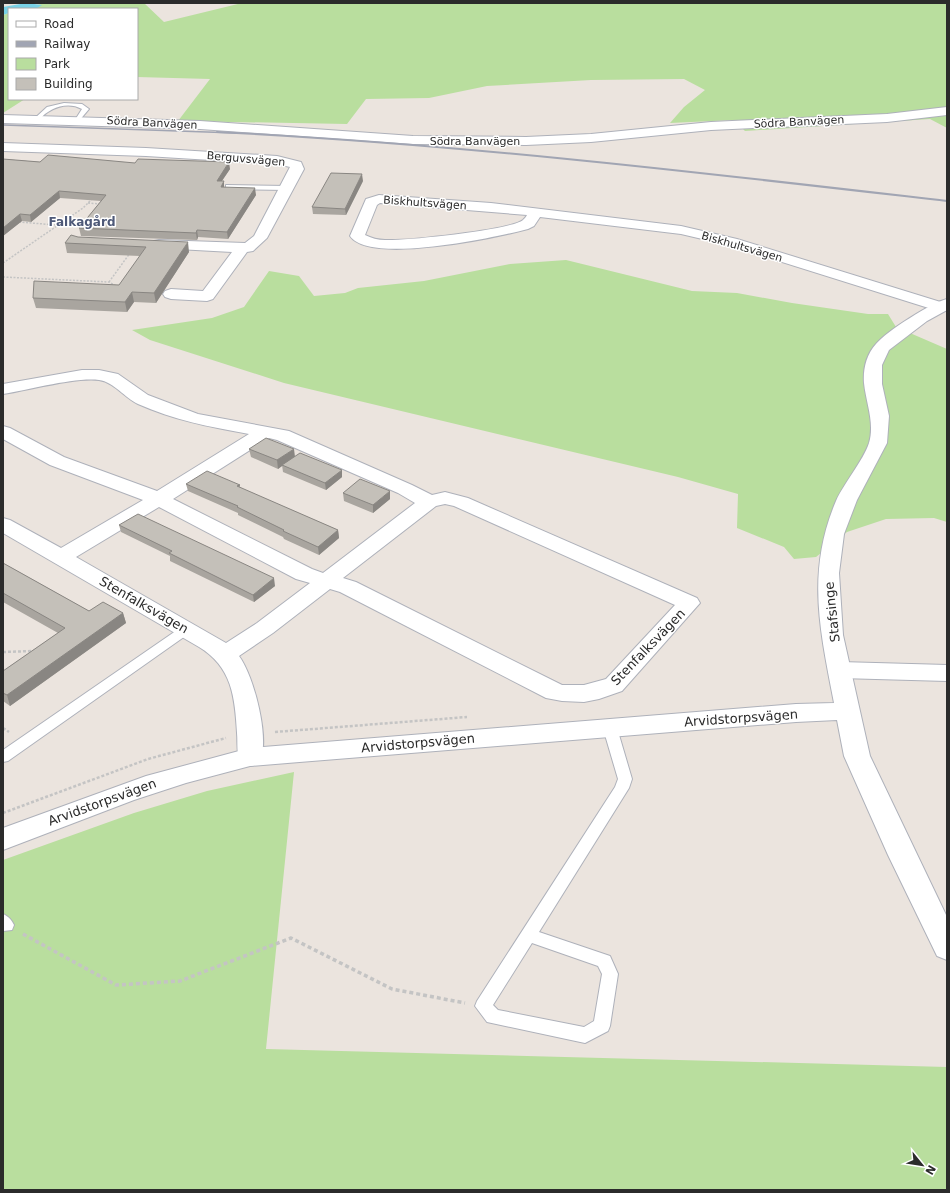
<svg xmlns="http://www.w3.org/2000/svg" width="950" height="1193" viewBox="0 0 950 1193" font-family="'DejaVu Sans',sans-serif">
	<rect width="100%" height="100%" fill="#ebe4de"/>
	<!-- green -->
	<path fill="#b9de9e" d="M32,3h112l20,19 78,-19h705v125l-17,-9 -185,12 -11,-11 -64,3 14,-16 21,-17 -21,-11 -93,1 -104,6 -58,12 -63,1 -19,25 -169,-3 32,-42 -73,-2v-68h-101l5,-4z
		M9,13v86h16l-22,14v-98z
		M566,260l126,31 45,2 55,10 76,11h20l8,13 51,22v173l-13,-4 -48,1 -39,13 -31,25 -22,2 -10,-12 -47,-19 1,-34 -60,-17 -394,-94 -134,-43 -18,-10 80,-12 32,-11 25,-36 30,5 15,20 31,-3 13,-5 66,-7 86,-17z
		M294,772l-28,277 681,18v123h-944v-330l131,-47 73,-22z"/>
	<!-- water -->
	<path fill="#78d1e6" d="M26,3l16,2 -6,4h-27v4l-6,2v-8z"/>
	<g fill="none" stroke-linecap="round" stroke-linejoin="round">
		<!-- service casing -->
		<g stroke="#aeb1ba" stroke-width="2">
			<path id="service" d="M64,103l18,1 7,5 -11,13 -3,-2 7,-11c-15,-8 -33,-1 -43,11l-5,-1 13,-12z
				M226,185l61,1 4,2 -4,2 -58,-1h-3z
				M187,625l4,1 2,3 -2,3 -183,129 -5,1v-12l180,-124z
				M610,723l5,2 2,3 15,51 -3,9 -90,144 71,24 8,18 -8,52 -2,5 -23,12 -98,-21 -12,-16 2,-5 138,-214 3,-8 -15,-51 2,-3zM532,943l66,23 4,8 -8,47 -10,6 -86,-17 -5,-5z
				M3,914c6,3 8,5 11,11l-2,5 -9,1z"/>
		</g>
		<!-- minor casing -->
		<g stroke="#aeb1ba" stroke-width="2">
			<path id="minor" d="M947,107v8l-60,7 -176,8 -120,12 -65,3 -113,-1 -213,-15 -197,-6v-8l197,6 213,15 113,1 65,-3 120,-12 176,-8z
				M3,143l143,5 131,8 24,6 3,7 -37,69 -14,13 -6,1 -34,47 -6,2 -36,-2 -6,-2 -2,-3 2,-3 6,-2 32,2 29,-39 -73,-4 -5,-1 -2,-3 2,-3 5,-1 86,3 9,-7 36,-69 -13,-3 -131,-8 -143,-5z
				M379,195l112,8 190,23 56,13 210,65v6l-6,2 -6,-2 -207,-65 -47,-11 -141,-17 -6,9 -6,3c-31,8 -158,36 -178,7l16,-37zM380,203l147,12c-1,2 -3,4 -4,5 -12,10 -118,21 -138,20 -7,0 -14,-2 -20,-5l12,-30z
				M82,370h17l19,4 30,21 50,19 91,17 123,54 20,10 13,-3 23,6 229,100 3,5 -78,88 -23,8 -15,3 -22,-1 -16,-3 -206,-106 -10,-3 -57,44 -34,23c15,20 32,85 20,108l-9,2 -9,-2c-5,-10 -3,-20 -4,-31 -2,-36 -5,-66 -38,-86l-196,-114v-15l7,2 51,28 82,-48 -93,-35 -47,-26v-13l7,2 54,29 93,34 92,-57c-39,-7 -75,-14 -111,-30 -13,-6 -24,-22 -39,-24 -24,-3 -70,10 -96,14v-10zM269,438l8,2 121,53 17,10 -92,70 -11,-4 -139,-70zM445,504l9,2 221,99 -69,74 -22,6h-22l-206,-103 -13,-4 93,-72zM159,507l137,72 14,4 -53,40 -31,20 -150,-86z
				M840,662l107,3v16l-107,-3 -8,-2 -4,-6 4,-6z"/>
		</g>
		<!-- tertiary casing -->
		<g stroke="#aeb1ba" stroke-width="2">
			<path id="tertiary" d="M947,299v11l-20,11 -38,29 -7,15v19l7,32 -2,27 -30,57 -13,34 -5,39 4,62 27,121 77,161v43l-10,-4 -49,-101 -44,-99 -7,-36 -41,2 -546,44 -64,17 -52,17 -131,50v-22l143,-52 104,-28 546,-44 38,-1c-14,-73 -28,-131 2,-202 8,-18 27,-40 33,-58 6,-20 -3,-40 -5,-60 -1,-13 2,-28 12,-39 11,-13 55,-41 71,-45z"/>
		</g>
		<!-- path-far2 -->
		<path stroke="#c4c4c4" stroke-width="1.5" stroke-dasharray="2 1.5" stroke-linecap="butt" d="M88,203l13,1
			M19,222l37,3
			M3,263l80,-55 10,-10
			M3,277l106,5 7,4
			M109,282l21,-29"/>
		<!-- path-far1 -->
		<path stroke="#c4c4c4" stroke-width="2.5" stroke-dasharray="3 2" stroke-linecap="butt" d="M3,652l31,-1
			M3,728l6,4
			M275,732l192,-15
			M3,813l145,-54 78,-21"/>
		<!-- path -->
		<path stroke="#c4c4c4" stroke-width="3.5" stroke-dasharray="4 3" stroke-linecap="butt" d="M23,934l93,51 64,-4 111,-43 101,51 73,14"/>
		<!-- service -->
		<use href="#service" fill="#fff" fill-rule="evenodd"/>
		<!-- minor -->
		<use href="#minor" fill="#fff" fill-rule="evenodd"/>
		<!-- tertiary -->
		<use href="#tertiary" fill="#fff" fill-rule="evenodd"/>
		<!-- rail-far1 -->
		<path stroke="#a1a5b3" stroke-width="1.5" d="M3,125l233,8"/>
		<!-- rail -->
		<path stroke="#a1a5b3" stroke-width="2" d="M217,132c244,12 487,41 730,69"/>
	</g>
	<!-- wall -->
	<path fill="#a9a59f" d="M3,159l37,3 95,1 95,6 -8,12 2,6 32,8 -28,44 -30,-2 -1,3 -116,-4 -2,-8 22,-27 -41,-3 -29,24 -9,-1 -19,15z
		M363,181l-17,34 -33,-1 -1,-7z
		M78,237l111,15 -33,51 -22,-1 -7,10 -91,-4 -3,-10 86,-13 21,-29 -73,-3 -2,-10z
		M249,449l46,7 47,21 -16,13 -43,-18 -1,-7 -4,4 -27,-12z
		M186,484l54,1v3l98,42 1,8 -20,17 -35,-16 -1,-2 -45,-22v-2l-50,-22z
		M343,493l47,6 -17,14 -29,-12z
		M119,525l156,61 -21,16 -84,-41v-5l-49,-24z
		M3,563l86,48 34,2 3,10 -116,83 -7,-5v-30l55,-38 -55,-31z"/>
	<!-- shaded-wall -->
	<path fill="#898682" d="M229,162l1,7 -13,19v-7z
		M362,174l1,7 -17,34 -1,-6z
		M224,181v7l-3,-1z
		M255,188l1,7 -28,44 -1,-7z
		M59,191l1,7 -29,24 -1,-7z
		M20,214l2,7 -19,15v-8z
		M197,230l1,7 -1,3 -1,-7z
		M188,242l1,10 -33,51 -2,-10z
		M132,292l2,10 -7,10 -2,-10z
		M294,449l1,8 -17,12 -1,-9z
		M342,470v7l-16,13 -1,-7z
		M390,491v8l-17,14v-8z
		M338,530l1,8 -20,17 -1,-8z
		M274,578l1,8 -21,16 -1,-7z
		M123,613l3,10 -116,83 -3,-11z"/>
	<!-- building -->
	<path fill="#c4c0b9" stroke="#898682" d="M48,155l87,8 3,-4 91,3 -12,19h7l-3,6 34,1 -28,44 -30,-2 -1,3 -117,-5 27,-33 -47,-4 -29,24 -10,-1 -17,14v-69l37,3z
		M331,173l31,1 -17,35 -33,-2z
		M71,235l7,2 110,5 -34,51 -22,-1 -7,10 -92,-4 1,-17 85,4 27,-38 -81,-4z
		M266,438l28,11 -17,11 -28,-11z
		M300,453l42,17 -17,13 -43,-18z
		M207,471l33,14 -3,1 101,44 -20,17 -35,-16 1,-1 -47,-23 1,-1 -52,-22z
		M360,479l30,12 -17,14 -30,-12z
		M138,514l136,64 -21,17 -84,-42 3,-2 -53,-26z
		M3,563l86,48 14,-9 20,11 -116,82 -4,-2v-22l62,-43 -62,-35z"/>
	<g text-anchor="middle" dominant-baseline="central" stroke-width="3" stroke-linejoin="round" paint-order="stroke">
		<!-- far-street labels -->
		<g font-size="11" fill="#2b2b2b" stroke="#fff">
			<text transform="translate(799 122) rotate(-3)">Södra Banvägen</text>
			<text transform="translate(152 123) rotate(3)">Södra Banvägen</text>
			<text x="475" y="141">Södra Banvägen</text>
			<text transform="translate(246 159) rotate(5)">Berguvsvägen</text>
			<text transform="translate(425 203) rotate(4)">Biskhultsvägen</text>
			<text transform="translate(742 247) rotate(16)">Biskhultsvägen</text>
		</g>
		<!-- far-neighbourhood labels -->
		<g font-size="12" font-weight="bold" fill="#4e5978" stroke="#fff">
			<text x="82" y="222">Falkagård</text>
		</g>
		<!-- street labels -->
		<g font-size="13" fill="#2b2b2b" stroke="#fff">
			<text transform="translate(144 605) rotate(30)">Stenfalksvägen</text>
			<text transform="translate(832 612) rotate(-96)">Stafsinge</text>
			<text transform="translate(648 647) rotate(-46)">Stenfalksvägen</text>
			<text transform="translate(741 718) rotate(-4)">Arvidstorpsvägen</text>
			<text transform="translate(418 743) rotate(-5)">Arvidstorpsvägen</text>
			<text transform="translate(102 802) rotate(-20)">Arvidstorpsvägen</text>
		</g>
	</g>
	<!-- border -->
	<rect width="950" height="1193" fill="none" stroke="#2b2b2b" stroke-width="8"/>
	<!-- legend -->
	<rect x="8" y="8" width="130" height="92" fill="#ffffff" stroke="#aaaaaa"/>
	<rect x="16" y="21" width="20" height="6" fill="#ffffff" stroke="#aaaaaa"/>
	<text x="44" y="28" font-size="12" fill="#2b2b2b">Road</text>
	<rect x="16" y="41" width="20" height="6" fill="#a1a5b3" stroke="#aaaaaa"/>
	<text x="44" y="48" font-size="12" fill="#2b2b2b">Railway</text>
	<rect x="16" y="58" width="20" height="12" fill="#b9de9e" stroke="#aaaaaa"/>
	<text x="44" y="68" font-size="12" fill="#2b2b2b">Park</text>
	<rect x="16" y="78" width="20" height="12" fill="#c4c0b9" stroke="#aaaaaa"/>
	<text x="44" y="88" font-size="12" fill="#2b2b2b">Building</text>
	<!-- north arrow -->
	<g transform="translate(922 1165) rotate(120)" stroke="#ffffff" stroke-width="3" paint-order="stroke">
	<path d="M0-3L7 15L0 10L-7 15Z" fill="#2b2b2b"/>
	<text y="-6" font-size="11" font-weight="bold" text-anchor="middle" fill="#2b2b2b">N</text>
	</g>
</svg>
